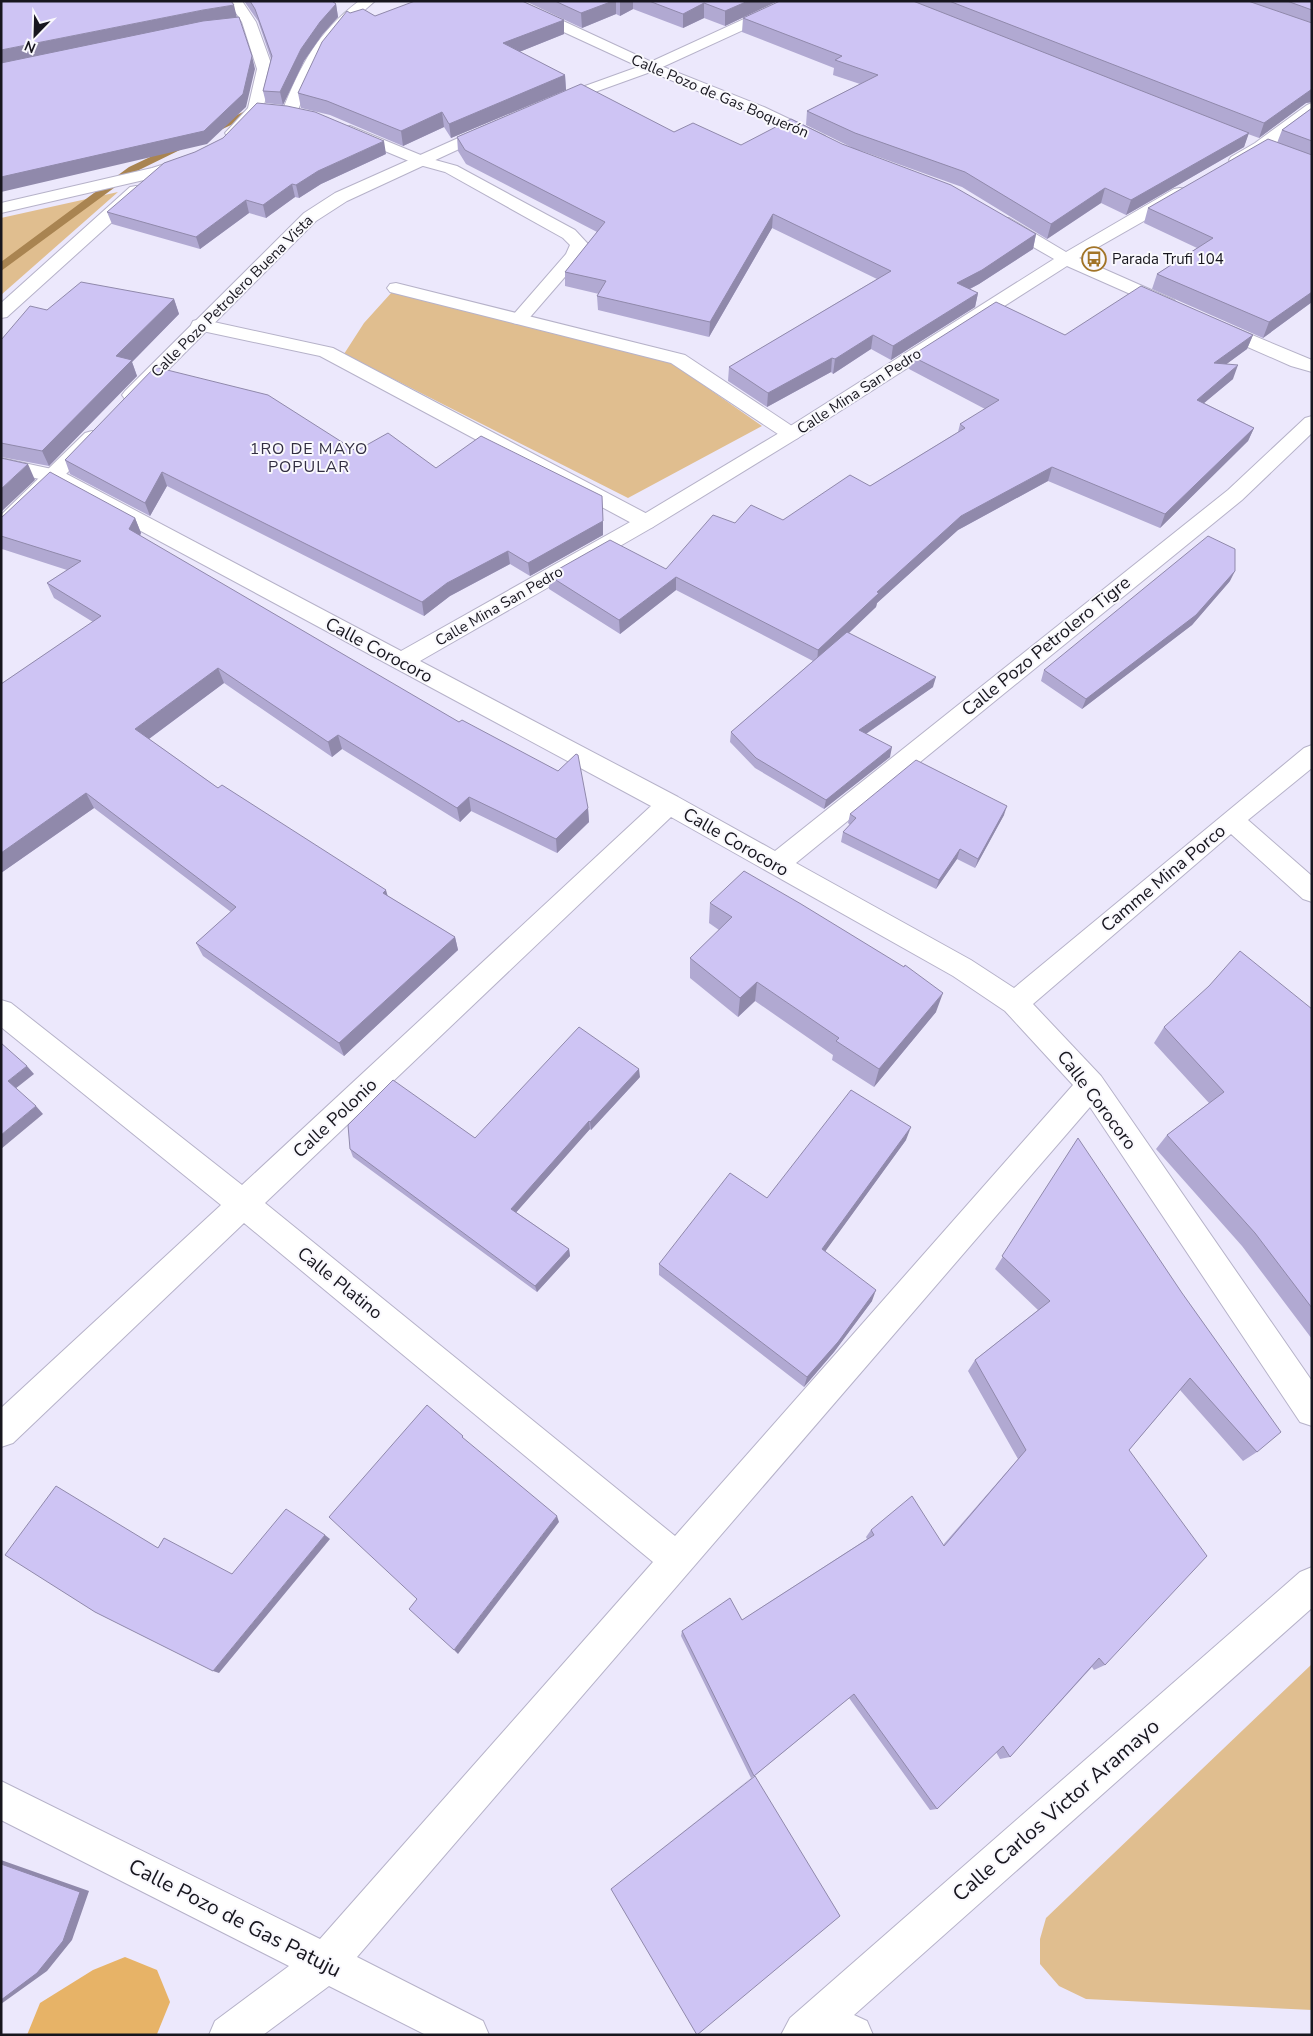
<svg xmlns="http://www.w3.org/2000/svg" width="1313" height="2036" viewBox="0 0 1313 2036" font-family="'Nunito Sans',sans-serif">
	<rect width="100%" height="100%" fill="#ece8fc"/>
	<!-- green -->
	<path fill="#e0be8f" d="M118,192l-117,103v-77z
		M392,292l280,71 90,63 -134,72 -284,-144 20,-31z
		M1312,1664v346l-226,-11 -27,-13 -19,-22v-25l6,-21z"/>
	<g fill="none" stroke-linecap="round" stroke-linejoin="round">
		<!-- stream -->
		<path fill="#a98451" fill-rule="evenodd" d="M259,102l5,3 -3,6 -47,22h-8l-1,-2 48,-24 3,-4z
			M184,141l4,1v4l-51,25 -136,100v-9l128,-95z"/>
		<!-- canal -->
		<path fill="#e7b367" fill-rule="evenodd" d="M125,1957l32,13 13,32 -13,32 -130,1 13,-32 53,-33z"/>
		<!-- service casing -->
		<g stroke="#b6b2c9" stroke-width="2">
			<path id="service" d="M396,283l289,72 113,75 3,4 -3,4 -7,2 -7,-2 -113,-75 -281,-71 -3,-4 3,-4z
				M200,319l133,29 320,169 3,5 -3,5 -7,2 -7,-2 -319,-171 -127,-27 -2,-4 2,-4z"/>
		</g>
		<!-- minor casing -->
		<g stroke="#b6b2c9" stroke-width="2">
			<path id="minor" d="M228,1h14l14,21 17,47 -10,40 -24,27h-12l-2,-3 23,-25 9,-39 -15,-47z
				M359,1h16l-31,27 -18,22 -15,27 -15,38h-12l-2,-3c18,-47 36,-80 77,-111z
				M501,1h19l136,63 108,43 61,29 2,3 -2,3h-12l-61,-29 -106,-43 -143,-66z
				M1312,103v13c-17,12 -61,52 -81,47l-2,-3 2,-3 24,-14 52,-38z
				M350,126l78,32 29,8 118,64 13,14 -5,12 -58,67 -6,1 -6,-1 -3,-4 3,-4 53,-61 4,-9 -7,-7 -118,-66 -29,-8 -72,-30 -2,-3 2,-3z
				M187,157l6,2 2,3 -2,3 -36,12 -156,36v-10l151,-35z
				M136,186l6,1 2,4 -2,4 -135,122 -6,1v-15l129,-116z
				M1180,188l6,1 2,4 -2,4 -107,61 95,42 3,4 -3,4 -6,1 -6,-1 -95,-42 -269,172 -145,89 -233,134 258,136 97,54 453,-361 77,-72 7,-2v17l-70,67 -446,363 175,97 43,28 290,-240 8,-3v23l-64,52 64,56v26l-9,-3 -72,-65 -198,170 68,72 211,305v45l-12,-4 -210,-315 -733,850 126,64 6,14h-63l-97,-49 -66,49h-54l6,-14 74,-55 -288,-146v-39l319,158 333,-377 -409,-339 -231,220 -12,4v-39l220,-203 -220,-178v-27l10,3 231,182 409,-379 -603,-325 -47,-11v-12l60,13 340,180 238,-134 145,-87 270,-171 -57,-33 -3,-4 3,-4h12l57,34 108,-63zM671,817l282,159 52,35 68,74 -398,451 -410,-333z
				M1216,320l96,40v12l-21,-6 -82,-36 -2,-4 2,-4z
				M1312,1567v41l-458,407 13,6 6,14h-92l9,-17 510,-446z"/>
		</g>
		<!-- tertiary casing -->
		<g stroke="#b6b2c9" stroke-width="2">
			<path id="tertiary" d="M783,1h19l-2,3 -144,66 -97,35h-10l-3,-3 3,-3 97,-35z
				M492,123l6,2 2,3 -2,3 -151,70 -31,20 -177,178 -7,2 -7,-2 -3,-4 3,-4 179,-178 31,-20z
				M92,431l7,2 3,4 -3,4 -91,91 -7,2v-19l84,-82z"/>
		</g>
		<!-- service -->
		<use href="#service" fill="#fff" fill-rule="evenodd"/>
		<!-- minor -->
		<use href="#minor" fill="#fff" fill-rule="evenodd"/>
		<!-- tertiary -->
		<use href="#tertiary" fill="#fff" fill-rule="evenodd"/>
	</g>
	<!-- wall -->
	<path fill="#b1a9d2" d="M244,1h88l4,3 2,13 -16,18 -18,26 -21,44 -17,-2 -3,-12 8,-32 -13,-38z
		M525,1h253l-53,25 -21,-8 -21,10 -50,-19 -13,7 -4,-2 -34,14z
		M780,1h532v101l-6,1 -47,35 -11,-4 -4,13 -118,68 -25,-12 -54,36 -85,-52 -103,-37 177,84 -3,15 -54,35 -9,5 8,4 -3,14 -84,53 -20,-11 -38,25 -2,-2 -64,35 -39,-26 1,-14 148,-88 -105,-51 -63,109 -111,-27 -1,-14 2,-2 -34,-8v-14l32,-40 -131,-68 -8,-13 -1,-14 217,-5 67,13 101,-1 11,4 -47,-23 1,-14 53,-27 -27,-9 1,-7 -92,-36 1,-14z
		M350,13l25,3 189,4v14l-45,18 46,23 1,15 -115,48 -7,-11 -41,19 -73,-31 -29,-7 -3,-15z
		M1312,108v194l-49,36 -111,-49 5,-15 40,-26 -53,-25 4,-15 129,-65 5,-13z
		M386,154l-65,30 -22,14 -4,-1 -29,21 -17,-5 -49,36 -88,-25 -5,-12z
		M174,299l5,15 -47,48 5,14 -88,90 -48,-9v-117l46,-30z
		M1065,335h188l-6,14 -21,15 7,15 -29,24 50,25 -6,13 -88,87 -112,-47 -90,49 -81,73 -1,4 -27,26 84,54 -67,47 24,23 -66,52 -69,-41 -25,-26 1,-10 82,-71 -137,-71 -56,44 -71,-45 -1,-14 118,-6 69,-46 48,-3 87,-34 88,-54 2,-8 25,-15 -76,-40 2,-13z
		M356,451l80,17 166,28 1,39 -73,41 -20,-12 -60,32 -26,20 -257,-130 -17,30 -80,-42 -5,-14z
		M1,518h134l6,15 -1,3 448,272 1,14 -32,31 -86,-42 -11,11 -118,-73 -10,8 -108,-74 -75,56 69,49 170,108 67,41 3,13 -114,106 -141,-100 -7,-13 35,-31 -137,-104 -93,65v-189l92,-62 -39,-24 -7,-15 20,-13 -65,-21 -1,-2z
		M1230,581l-38,44 -110,84 -41,-28 3,-11z
		M850,814l154,1 -29,53 -18,-9 -21,30 -95,-47 2,-10 7,-7 -2,-2z
		M710,903l226,109 -62,75 -42,-27 1,-5 -78,-54 -17,16 -48,-39v-20l29,-28 -10,-7z
		M1312,1009v330l-70,-93 -86,-97 11,-14 42,-32 -55,-60 10,-16z
		M640,1077l-49,53 -1,-1 -74,83 53,37 1,7 -33,36 -184,-135 -3,-8 125,-11z
		M1078,1138l179,314 -14,9 -63,-71 -51,60 -24,215 -11,5 -2,-3 -82,90 -10,2 -4,-7 -59,57 -7,1 -81,-112 -95,78 -143,113 140,-111 -70,-142 1,-5 60,-11 125,-81 -1,-2 5,-7 72,15 75,-86 -50,-88 7,-11 63,-50 -43,-41z
		M906,1140l-81,111 47,50 -38,51 -30,35 -145,-112v-11l108,-66z"/>
	<!-- shaded-wall -->
	<path fill="#9089ab" d="M613,1h3v13l-34,14 -1,-15z
		M633,1v8l-13,7v-14z
		M748,1h30l-53,25v-15z
		M704,3v15l-21,10v-14z
		M336,4l2,13 -16,18 -18,26 -21,44 -3,-13 21,-43 19,-27z
		M234,5l3,13 -236,46v-14l202,-40z
		M564,20v14l-60,24 -1,-15z
		M252,56l3,13 -9,38 -39,37 -206,48v-15z
		M565,75l1,15 -115,48 -2,-14z
		M1312,89v13l-6,1 -47,35 5,-15z
		M442,112l2,15 -41,19 -2,-15z
		M1249,133l-5,14 -118,68 5,-15z
		M384,141l2,13 -65,30 -22,14 -3,-13 22,-14z
		M292,184l3,13 -29,21 -3,-13z
		M1105,188l-4,15 -54,36 4,-15z
		M246,200l3,13 -49,36 -4,-12z
		M773,214l-1,14 -63,109 1,-15z
		M1036,234l-3,15 -54,35 -25,13 3,-14z
		M1312,292v10l-49,36 6,-16z
		M978,293l-3,14 -84,53 2,-14z
		M174,299l5,15 -47,48 5,14 -88,90 -7,-15 74,-95z
		M873,335l-2,14 -38,25 2,-15z
		M1253,335l-6,14 -38,28 5,-14z
		M832,358l-1,14 -64,35 1,-14z
		M1238,365l-5,14 -41,34 5,-13z
		M1254,428l-6,13 -88,87 5,-14z
		M28,464l7,16 -34,32v-23z
		M1052,467l-4,14 -90,49 -81,73 -1,4 -59,56 1,-13 59,-58 84,-76z
		M162,472l5,14 -17,30 -5,-13z
		M135,518l6,15 -6,12 -6,-16z
		M603,521v14l-73,41 -2,-13z
		M508,551l2,13 -60,32 -26,20 -2,-14 25,-19z
		M1235,571l-5,10 -38,44 -110,84 4,-10z
		M676,577v13l-56,44 -1,-14z
		M218,668l6,15 -82,61 -7,-15z
		M936,677l-3,10 -76,53 2,-10z
		M338,735l4,14 -10,8 -4,-15z
		M892,747l-2,10 -66,52 2,-9z
		M86,793l8,15 -93,65v-20z
		M469,797l2,14 -11,11 -3,-14z
		M1007,806l-3,9 -29,53 3,-9z
		M588,808l1,14 -32,31 -1,-14z
		M960,849l-3,10 -21,30 3,-9z
		M386,890l4,14 -7,-11z
		M455,937l3,13 -114,106 -5,-13z
		M757,982l-2,19 -17,16 2,-19z
		M943,993l-7,19 -62,75 5,-18z
		M27,1066l7,8 -19,15 -7,-8z
		M639,1069l1,8 -49,53 -1,-8z
		M36,1106l7,8 -42,35v-14z
		M589,1121l1,8 -77,87 -2,-7z
		M911,1127l-5,13 -87,120 3,-11z
		M569,1249l1,7 -33,36 -2,-6z
		M876,1290l-4,11 -38,51 -30,35 3,-10z
		M557,1516l2,6 -101,132 -4,-4z
		M325,1535l5,4 -111,134 -6,-2z
		M1,1860l88,31 -17,49 -25,31 -46,33z"/>
	<!-- building -->
	<path fill="#cec4f4" stroke="#9089ab" d="M1,1h230l3,4 -31,5 -202,40z
		M250,1h82l4,3 -16,18 -19,27 -21,43 -17,-1 9,-35 -17,-47z
		M415,1h107l42,19 -61,23 62,32 -116,49 -7,-12 -41,19 -74,-30 -29,-8 24,-51 25,-31 3,2 13,-4 12,7z
		M555,1h58l-32,12z
		M649,1h99l-23,10 -21,-8 -21,11z
		M780,1h133l336,132 -118,67 -26,-12 -54,36 -86,-52 -110,-39 -48,-22 71,-36 -43,-15 7,-4 -99,-38z
		M949,1h299l64,22v66l-48,34z
		M1287,1h25v9z
		M239,17l13,39 -9,38 -39,37 -203,46v-114l202,-42z
		M581,84l93,48 19,-9 48,22 50,-26 51,25 109,41 85,49 -54,36 -25,13 21,10 -85,53 -20,-11 -38,24 -3,-1 -64,35 -39,-26 162,-96 -118,-57 -63,108 -113,-26 9,-15 -41,-9 40,-50 -140,-72 -8,-13z
		M257,103l30,3 28,6 69,29 -66,30 -22,14 -4,-1 -29,21 -17,-5 -50,37 -89,-25 57,-49 31,-11 28,-14z
		M1312,108v33l-30,-11z
		M1268,139l44,16v137l-43,30 -112,-48 56,-36 -65,-30z
		M81,282l93,17 -58,57 16,4 -90,91 -41,-8v-103l29,-34 17,4z
		M1141,286l112,49 -39,28 24,2 -41,35 57,28 -89,86 -113,-47 -91,49 -84,76 2,1 -61,57 -142,-73 -57,43 -71,-45 62,-35 56,29 47,-54 22,8 16,-18 32,15 67,-45 20,11 95,-58 -5,-4 39,-24 -88,-44 85,-54 69,33z
		M155,367l113,28 88,56 32,-18 48,35 45,-32 121,60 1,25 -75,42 -20,-12 -61,32 -25,19 -260,-130 -17,31 -80,-43z
		M1,458l27,6 -27,25z
		M50,472l85,46 -6,11 330,193 3,-2 96,51 18,-17 2,1 10,53 -32,31 -87,-42 -12,11 -119,-73 -10,7 -110,-74 -83,61 83,59 4,-3 164,105 -3,3 72,44 -116,106 -143,-100 40,-36 -150,-114 -85,60v-169l100,-68 -54,-33 34,-22 -80,-25v-18z
		M1208,536l27,13v22l-39,44 -110,84 -42,-29z
		M847,632l89,45 -77,53 33,17 -66,53 -70,-42 -25,-26z
		M916,760l91,46 -29,53 -18,-10 -21,31 -96,-48 13,-14 -6,-4z
		M744,871l57,33 103,63 1,-2 38,28 -64,76 -43,-28 3,-3 -82,-56 -17,16 -50,-40 42,-41 -22,-14z
		M1240,951l72,58v299l-57,-75 -88,-98 57,-43 -60,-65 45,-41z
		M579,1027l60,42 -49,53 -1,-1 -78,88 58,40 -34,37 -185,-137 -2,-24 45,-45 82,58z
		M1,1043l26,23 -19,15 28,25 -35,29z
		M851,1090l60,37 -89,122 54,41 -38,52 -31,35 -148,-113 71,-91 37,25z
		M1078,1138l104,155 99,139 -24,20 -67,-74 -61,72 78,106 -102,109 -6,-7 -89,99 -7,-11 -66,63 -83,-115 -100,82 -72,-145 48,-33 12,22 132,-85 -3,-5 41,-34 32,50 82,-96 -51,-90 75,-59 -48,-45z
		M427,1405l36,31 -1,1 95,79 -103,134 -45,-41 8,-10 -88,-82z
		M56,1486l102,62 6,-10 68,36 54,-65 39,26 -112,136 -118,-59 -90,-57z
		M755,1776l85,140 -143,119 -86,-146z
		M1,1864l79,28 -17,49 -26,32 -36,27z"/>
	<!-- icons -->
	<defs>
		<g id="bus-ring" transform="scale(1.25)"><circle r="9.5" fill="#f9f8fd" stroke="#a27427" stroke-width="1.5"/><path d="M-5-6H5V4H4V6H2V4H-2V6H-4V4H-5ZM-3.5-4V0h7V-4ZM-3.5 1.2v1.5H-2V1.2ZM2 1.2v1.5H3.5V1.2Z" fill="#a27427"/></g>
	</defs>
	<g fill-rule="evenodd">
		<use href="#bus-ring" x="1094" y="259"/>
	</g>
	<g text-anchor="middle" dominant-baseline="central" stroke-width="4" stroke-linejoin="round" paint-order="stroke">
		<!-- far-street labels -->
		<g font-size="15" fill="#17161e" stroke="#f9f8fd">
			<text transform="translate(720 96) rotate(23)">Calle Pozo de Gas Boquerón</text>
			<text transform="translate(232 296) rotate(-45)">Calle Pozo Petrolero Buena Vista</text>
			<text transform="translate(859 391) rotate(-33)">Calle Mina San Pedro</text>
			<text transform="translate(499 606) rotate(-30)">Calle Mina San Pedro</text>
		</g>
		<!-- far-poi labels -->
		<g font-size="15" fill="#17161e" stroke="#f9f8fd" text-anchor="start">
			<text x="1112" y="259">Parada Trufi 104</text>
		</g>
		<!-- far-neighbourhood labels -->
		<g font-size="16" letter-spacing="1" fill="#322e41" stroke="#f9f8fd">
			<text x="309" y="449">1RO DE MAYO<tspan x="309" dy="18">POPULAR</tspan></text>
		</g>
		<!-- street labels -->
		<g font-size="18" fill="#17161e" stroke="#f9f8fd">
			<text transform="translate(1046 646) rotate(-39)">Calle Pozo Petrolero Tigre</text>
			<text transform="translate(379 650) rotate(28)">Calle Corocoro</text>
			<text transform="translate(736 842) rotate(30)">Calle Corocoro</text>
			<text transform="translate(1163 878) rotate(-40)">Camme Mina Porco</text>
			<text transform="translate(1097 1100) rotate(53)">Calle Corocoro</text>
			<text transform="translate(335 1118) rotate(-43)">Calle Polonio</text>
			<text transform="translate(340 1283) rotate(39)">Calle Platino</text>
		</g>
		<!-- near-street labels -->
		<g font-size="21" fill="#17161e" stroke="#f9f8fd">
			<text transform="translate(1056 1810) rotate(-41)">Calle Carlos Victor Aramayo</text>
			<text transform="translate(235 1918) rotate(27)">Calle Pozo de Gas Patuju</text>
		</g>
	</g>
	<!-- border -->
	<rect width="1313" height="2036" fill="none" stroke="#17161e" stroke-width="5"/>
	<!-- north arrow -->
	<g transform="translate(35 35) rotate(203)" stroke="#f9f8fd" stroke-width="4" paint-order="stroke">
	<path d="M0-4L9 19L0 12L-9 19Z" fill="#17161e"/>
	<text y="-8" font-size="14" font-weight="bold" text-anchor="middle" fill="#17161e">N</text>
	</g>
</svg>
